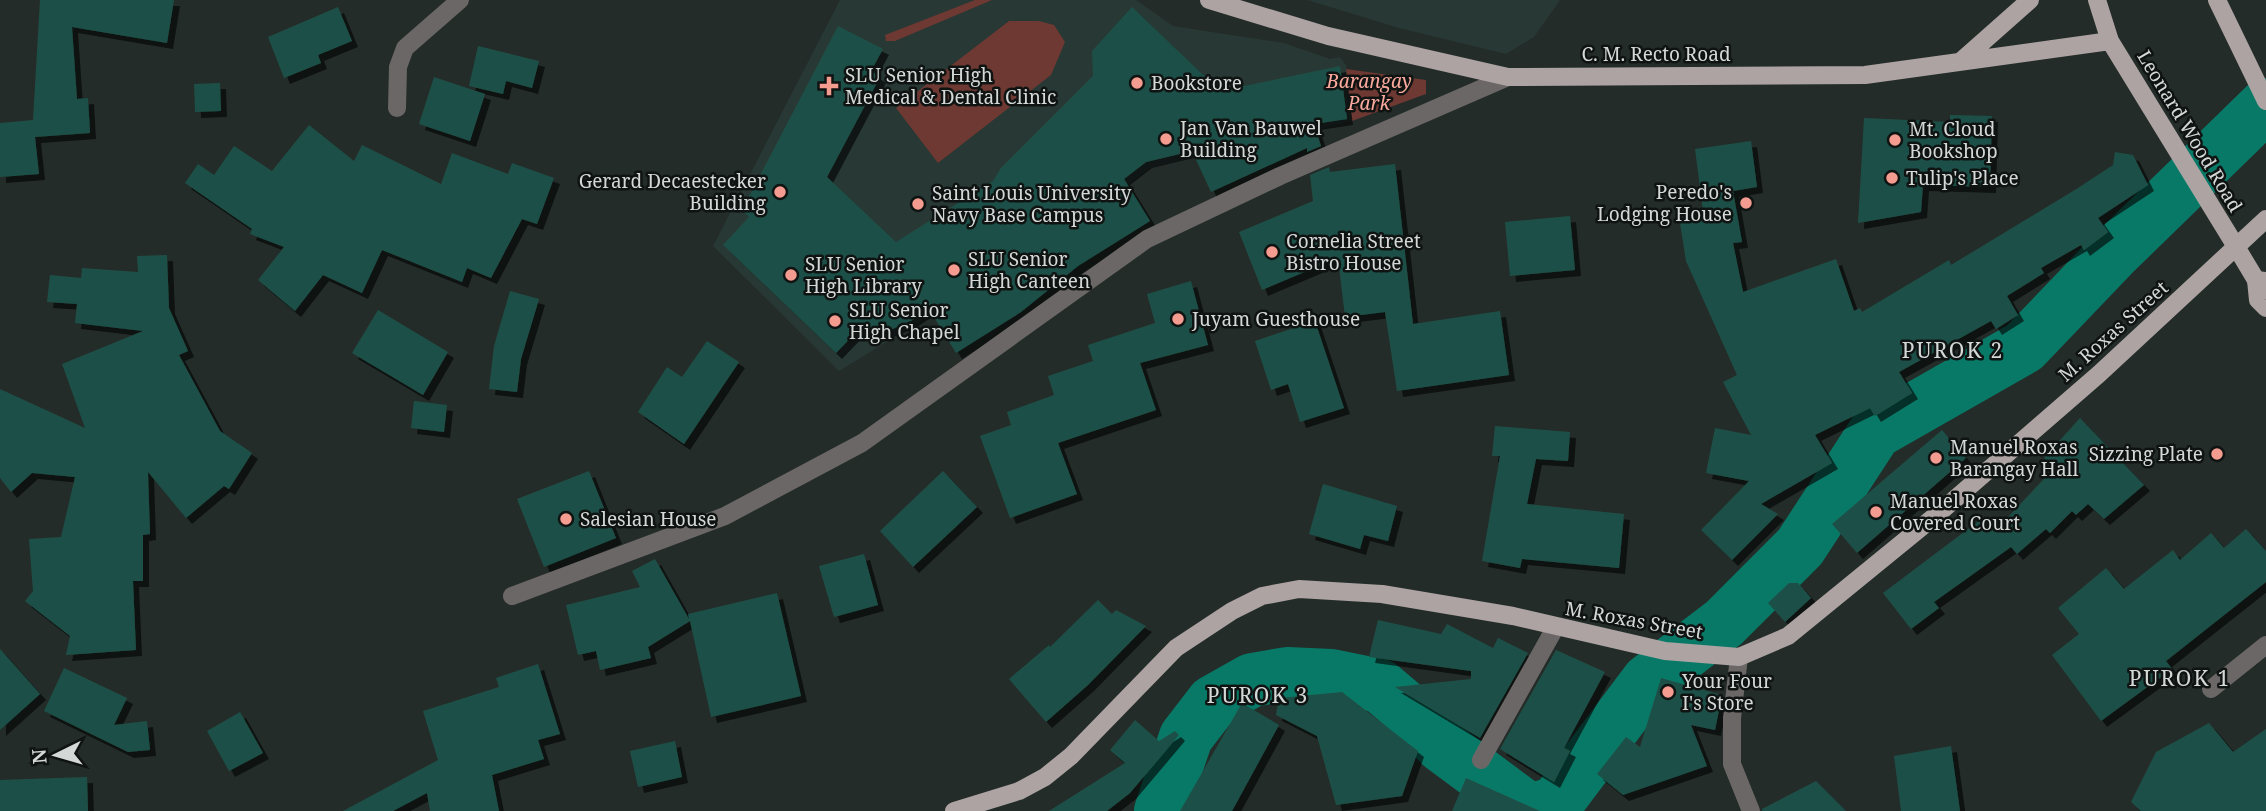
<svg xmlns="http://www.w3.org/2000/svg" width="2266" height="811" viewBox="0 0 2266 811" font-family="'Noto Serif',serif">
	<defs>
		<filter id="shadow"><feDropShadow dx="6" dy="6" stdDeviation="0" flood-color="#0009"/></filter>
	</defs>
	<rect width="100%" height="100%" fill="#232c29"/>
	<!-- built -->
	<path fill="#283834" d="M840,0h296l37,26 111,17 46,16 10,-2 6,8 6,56 -202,47 -96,72 -215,131 -126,-125z
		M1307,0h253l-26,37 -28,17 -107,-26z"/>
	<!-- green -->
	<path fill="#6d3932" d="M975,0h17l-97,41h-9l-1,-6z
		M1009,21h30l15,4 11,17 -14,33 -113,88 -42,-55z
		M1346,69l80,11v14l-74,27z"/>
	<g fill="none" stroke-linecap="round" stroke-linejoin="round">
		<!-- river -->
		<path stroke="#097967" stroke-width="54" d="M1161,811l25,-74 27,-35 39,-22 35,-6 44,2 49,10 33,28 28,31 89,66
			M1534,811l23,-9 91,-121 76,-58 76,-76 75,-115 149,-85 88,-92 154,-150"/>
	</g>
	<!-- building -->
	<path fill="#1f5046" filter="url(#shadow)" d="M40,0h134l-7,43 -95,-16 5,72 11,-1 2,35 -55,4 4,37 -39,3v-54l33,-3z
		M338,7l14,34 -34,14 3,8 -37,15 -16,-41z
		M1132,7l88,84 120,-25 7,53 -33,5 7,22 -14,6v-4l-96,44 -19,-41 -46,11 -22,17 26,42 -72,45 -57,46 -65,41 -27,-44 -18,12 -37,16 -12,-11 -26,27 -113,-108 26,-28 -7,-7 96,-184 45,23 -12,22 9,6 -53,100 69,65 97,-61 8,-13 92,-92 -1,-25z
		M478,46l61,15 -7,27 -26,-7 -3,13 -34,-8z
		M434,77l51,17 -15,47 -51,-17z
		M220,83l1,28 -26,1 -1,-28z
		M1950,115l42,1 -2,71 -67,-2 -2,27 -63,11 6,-105 86,4z
		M309,125l45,36 8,-16 79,39 11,-31 56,21 4,-11 42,15 -17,46 -15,-5 -31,59 -24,-10 -5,14 -80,-32 -20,43 -39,-18 -28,36 -37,-31 26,-33 -34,-13 2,-5 -67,-46 13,-19 16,11 20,-29 38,25z
		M1751,141l6,46 -24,4 9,51 -9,1 10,49 93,-33 18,52 6,-3 2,4 87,-52 2,5 127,-77 35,-23 2,-13 18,3 15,30 -50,33 10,14 -24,18 -3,-5 -40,23 3,5 -37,23 11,19 -22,14 -5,-8 -92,51 13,21 -37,23 -5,-8 -55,27 17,28 -71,41 17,10 -46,46 -31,-30 48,-49 -43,-8 9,-45 36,7 -28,-53 14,-7 -51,-114 -6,-38 24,-4 -9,-70z
		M1395,164l18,160 87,-13 9,64 -112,16 -12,-79 -40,5 -7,-59 -76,32 -23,-58 74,-31 -3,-26 19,-8 1,5z
		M1570,216l5,54 -65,6 -5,-54z
		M167,255l2,53 19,43 -9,4 41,76 32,22 -23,36 -5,-3 -38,32 -38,-46 2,62 -7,1v46h-10l3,69 -70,5 4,-19 -45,-35 8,-10 -4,-52 32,-2 14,-60 -43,-4 -21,19 -11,-14v-89l85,39 -23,-64 81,-33 -68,-8 2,-19 -30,-2 3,-27 31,3 1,-10 56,4 -1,-16z
		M1191,281l17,64 -68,18 16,47 -98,33 19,51 -67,24 -30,-82 31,-11 -4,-13 47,-17 -6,-19 45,-15 -5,-16 67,-22 -8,-29z
		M510,291l29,8 -18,60 -4,33 -28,-3 5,-43z
		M378,310l70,42 -25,43 -71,-42z
		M1315,321l29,87 -44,14 -12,-38 -17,6 -16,-49z
		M707,341l32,21 -55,82 -46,-32 29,-45 15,10z
		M414,401l33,4 -3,27 -33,-4z
		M2080,418l64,67 -40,34 -16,-15 -12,11 -4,-4 -22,22 -4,-4 -29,25 -6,-7 -77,55 5,6 -28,21 -28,-36 101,-76 10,15 61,-65 -11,-9z
		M1495,426l75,6 -2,29 -32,-2 -9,45 97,10 -5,54 -97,-9 -2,9 -38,-7 18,-105h-8z
		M1942,430l24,28 -109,95 -25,-29z
		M589,471l27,67 -72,29 -27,-68z
		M943,471l34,36 -64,60 -33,-36z
		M1323,484l74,22 -9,35 -24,-6 -4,14 -51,-15z
		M2246,529l20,22v31l-100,79 6,8 -71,52 -49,-66 27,-21 -21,-26 48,-40 18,21 49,-39 7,10 31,-27 13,15z
		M864,554l14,51 -44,12 -15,-51z
		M655,559l34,60 -1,-5 89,-21 24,103 -90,21 -21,-96 -42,26 3,11 -51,12 -4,-19 -18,4 -12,-50 74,-18 -8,-16z
		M1789,583h9l13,15 -26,24 -17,-19z
		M1098,600l14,14 4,-4 30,16 -58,59 -42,37 -37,-43 40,-34 1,2z
		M1378,620l63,14 6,-10 46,24 5,-10 30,15 -48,85 -85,-51 76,-8v-8l-102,-14z
		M0,649l40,45 -40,36z
		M1556,650l49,22 -41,76 6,3 -16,31 -54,-33z
		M538,664l22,70 -22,6 6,19 -52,16 7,36h-69l-3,-18 -34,18h-50l95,-51 -15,-49 76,-24 -3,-9z
		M64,668l63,30 -13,27 33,-4 3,29 -22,2 -84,-41z
		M1661,678l61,17 -7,35 -24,-5 16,41 -84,29 -26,-21 29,-37 14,10z
		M1342,692l76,59 -16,45 -66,9 -19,-69 -41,-21 3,-17z
		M1242,703l37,22 -47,86h-52z
		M240,712l23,41 -34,18 -22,-40z
		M1135,720l24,21 16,-10 4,4 -49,58 -23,18h-58l76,-48 -15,-13z
		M2209,723l24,29 33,-23v82h-125l-10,-9 25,-50z
		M675,741l7,36 -44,10 -8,-36z
		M1951,746l9,65h-59l-7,-55z
		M87,777l1,34h-88v-31z
		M1466,778l74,33h-88z
		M1816,781l30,30h-84v-2z"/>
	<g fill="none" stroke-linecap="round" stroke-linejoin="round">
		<!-- minor -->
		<path stroke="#6b6766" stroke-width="18" d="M397,108l1,-41 7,-19 55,-48
			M512,596l213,-80 137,-73 285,-204 133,-63 228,-99
			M1739,657l-7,61v46l19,47
			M2211,689l55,-44
			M1481,760l74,-132"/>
		<!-- major -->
		<path stroke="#aca3a2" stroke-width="18" d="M1209,0l119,36 180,41 357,-2 245,-34
			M2097,0l13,41 125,204
			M2217,0l49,101
			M1960,62l70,-62
			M2266,281l-10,-1 2,20 8,8
			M954,811l65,-20 26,-14 26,-21 105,-108 56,-37 30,-15 37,-7 83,5 131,22 152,35 74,6 49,-21 152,-124 159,-138 167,-155"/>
		<!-- major-bridge -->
		<path stroke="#aca3a2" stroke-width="18" d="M2235,245l21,35"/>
	</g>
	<!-- markers -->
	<g fill="#f59c90" stroke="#0f1312" stroke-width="2.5">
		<circle cx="1137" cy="83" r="7"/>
		<path d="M825.5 75.5h7v7h7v7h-7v7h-7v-7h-7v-7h7z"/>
		<circle cx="1166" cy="139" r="7"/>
		<circle cx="1895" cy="140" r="7"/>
		<circle cx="1892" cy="178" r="7"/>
		<circle cx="780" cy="192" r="7"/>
		<circle cx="1746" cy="203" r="7"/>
		<circle cx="918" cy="204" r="7"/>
		<circle cx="1272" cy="252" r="7"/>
		<circle cx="954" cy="270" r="7"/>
		<circle cx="791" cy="275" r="7"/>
		<circle cx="1178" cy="319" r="7"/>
		<circle cx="835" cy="321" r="7"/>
		<circle cx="2217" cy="454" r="7"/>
		<circle cx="1936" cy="458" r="7"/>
		<circle cx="1876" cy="512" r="7"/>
		<circle cx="566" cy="519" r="7"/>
		<circle cx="1668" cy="692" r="7"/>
	</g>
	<g text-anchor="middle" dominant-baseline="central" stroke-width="5" stroke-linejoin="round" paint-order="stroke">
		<!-- street labels -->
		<g font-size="19" fill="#d4d9d8" stroke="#0f1312">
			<text x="1656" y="54">C. M. Recto Road</text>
			<text transform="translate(2190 131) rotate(59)">Leonard Wood Road</text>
			<text transform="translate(2113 331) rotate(-42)">M. Roxas Street</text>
			<text transform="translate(1634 620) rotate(10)">M. Roxas Street</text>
		</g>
		<!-- poi labels -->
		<g font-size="19" fill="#d4d9d8" stroke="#0f1312" text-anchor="start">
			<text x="845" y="75">SLU Senior High<tspan x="845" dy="22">Medical &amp; Dental Clinic</tspan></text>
			<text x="1151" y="83">Bookstore</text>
			<text x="1180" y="128">Jan Van Bauwel<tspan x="1180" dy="22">Building</tspan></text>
			<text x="1909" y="129">Mt. Cloud<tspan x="1909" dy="22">Bookshop</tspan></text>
			<text x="1906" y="178">Tulip's Place</text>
			<text x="766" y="181" text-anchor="end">Gerard Decaestecker<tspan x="766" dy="22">Building</tspan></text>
			<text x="1732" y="192" text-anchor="end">Peredo's<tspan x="1732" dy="22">Lodging House</tspan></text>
			<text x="932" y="193">Saint Louis University<tspan x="932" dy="22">Navy Base Campus</tspan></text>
			<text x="1286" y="241">Cornelia Street<tspan x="1286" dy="22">Bistro House</tspan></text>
			<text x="968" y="259">SLU Senior<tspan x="968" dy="22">High Canteen</tspan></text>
			<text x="805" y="264">SLU Senior<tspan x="805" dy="22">High Library</tspan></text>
			<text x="849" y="310">SLU Senior<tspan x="849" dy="22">High Chapel</tspan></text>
			<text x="1192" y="319">Juyam Guesthouse</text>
			<text x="1950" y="447">Manuel Roxas<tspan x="1950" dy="22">Barangay Hall</tspan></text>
			<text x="2203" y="454" text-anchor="end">Sizzing Plate</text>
			<text x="1890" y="501">Manuel Roxas<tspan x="1890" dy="22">Covered Court</tspan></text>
			<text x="580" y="519">Salesian House</text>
			<text x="1682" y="681">Your Four<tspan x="1682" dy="22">I's Store</tspan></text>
		</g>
		<!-- park labels -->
		<g font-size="19" font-style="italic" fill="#fcaa9e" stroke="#0f1312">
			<text x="1369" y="81">Barangay<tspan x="1369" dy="22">Park</tspan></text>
		</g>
		<!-- neighbourhood labels -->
		<g font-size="21" letter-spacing="2" fill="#d4d9d8" stroke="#0f1312">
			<text x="1953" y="350">PUROK 2</text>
			<text x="2180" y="678">PUROK 1</text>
			<text x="1258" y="695">PUROK 3</text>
		</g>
	</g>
	<!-- north arrow -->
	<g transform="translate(56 755) rotate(265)" stroke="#0f1312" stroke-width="5" paint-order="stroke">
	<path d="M0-5L12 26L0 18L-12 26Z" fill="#d4d9d8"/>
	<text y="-10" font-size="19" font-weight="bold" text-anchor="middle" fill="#d4d9d8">N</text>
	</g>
</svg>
